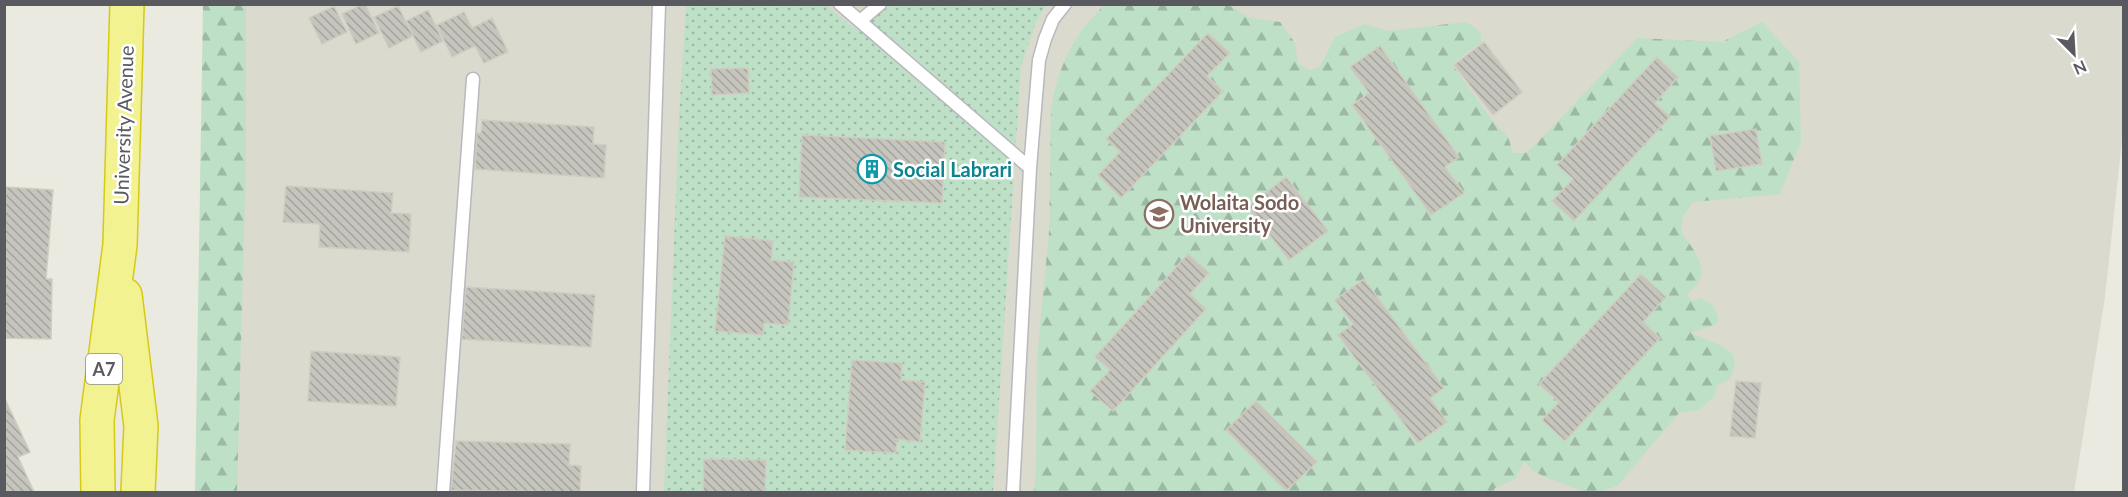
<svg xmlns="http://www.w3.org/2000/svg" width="2128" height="497" viewBox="0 0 2128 497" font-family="Lato,sans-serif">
	<defs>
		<pattern id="forest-firs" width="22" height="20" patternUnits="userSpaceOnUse" patternTransform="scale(1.5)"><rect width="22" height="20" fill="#bee0c7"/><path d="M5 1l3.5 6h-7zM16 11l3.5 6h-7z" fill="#9db9a5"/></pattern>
		<pattern id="garden-dots" width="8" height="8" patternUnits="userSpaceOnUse" patternTransform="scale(1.5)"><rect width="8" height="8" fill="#bee0c7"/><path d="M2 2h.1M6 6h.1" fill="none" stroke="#9db9a5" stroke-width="1.8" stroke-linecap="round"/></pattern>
		<pattern id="building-back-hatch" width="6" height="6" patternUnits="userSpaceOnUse" patternTransform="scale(1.5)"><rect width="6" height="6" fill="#c6c5bd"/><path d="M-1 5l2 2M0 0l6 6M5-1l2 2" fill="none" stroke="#a4a39d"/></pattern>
	</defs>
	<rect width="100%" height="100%" fill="#eaeae0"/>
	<!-- education -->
	<path fill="#dadace" d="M206,5h1917v126l-18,166 -31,195h-1874z"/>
	<!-- forest -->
	<path fill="url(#forest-firs)" d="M203,5h43v154l-9,333h-42z
		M1104,5h120l9,2 16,11 31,4 15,21 3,21 11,6 11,-3 15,-30 29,-13 25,7 76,-9 9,5 7,6v9l-29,22 40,56 16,17 5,16h12l8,-6 104,-109 85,4 40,-20 37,40 2,80 -21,52 -87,8 -10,14 -2,17c15,18 33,42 7,60v4l5,4 7,-3c12,5 16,9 18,22l-3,5 -25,8 30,12 13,9 2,9 -5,16 -14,7 -1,10 -16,14 -20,3 -62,73 -18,6h-14l-42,-16 -11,-6 -8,-9 -9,18 -20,9 -2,4h-459l2,-22 1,-111 12,-127 2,-124c4,-26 15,-57 31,-78 7,-9 15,-17 22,-25z"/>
	<!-- garden -->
	<path fill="url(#garden-dots)" d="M686,5h140l32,26 32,-26h156l-10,17 -15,44 -28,426h-329l15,-374z"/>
	<!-- building -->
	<path fill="url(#building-back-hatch)" stroke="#cecdbf" stroke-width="1.5" d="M363,4h2l14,29 -23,11 -14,-30z
		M334,6l13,26 -25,12 -13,-26z
		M398,6l15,30 -24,12 -15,-31z
		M428,10l15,31 -22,11 -15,-31z
		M464,12l8,16 20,-10 16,34 -24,11 -9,-17 -23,11 -15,-32z
		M1208,33l22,20 -23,23 16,15 -102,107 -23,-23 22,-23 -14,-13z
		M1484,42l38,50 -29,23 -39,-50z
		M1380,46l79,111 -14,10 19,26 -33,22 -79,-110 17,-12 -19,-26z
		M1657,57l21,20 -23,26 15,14 -96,104 -22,-20 21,-22 -16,-14z
		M748,68l1,25 -37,2 -1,-26z
		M482,120l112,7 -1,17 13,1 -2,33 -129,-9 2,-36h4z
		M1756,129l6,35 -46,7 -6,-35z
		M802,135l143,7 -3,61 -143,-6z
		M1286,177l42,54 -39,29 -41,-53z
		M286,186l107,7 -2,20 20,1 -2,38 -90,-5 1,-23 -37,-2z
		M4,187l49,3 -7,89h6l-1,60 -47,-1z
		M725,236l48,5 -2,19 23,2 -6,63 -24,-2 -1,12 -48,-4z
		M1188,254l21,19 -19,21 16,15 -93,102 -23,-20 20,-21 -15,-13z
		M1641,274l25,23 -23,25 17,16 -95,103 -23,-21 17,-18 -20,-18z
		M1364,279l80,109 -14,10 17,24 -29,21 -80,-108 15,-11 -18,-24z
		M466,287l129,8 -4,52 -129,-8z
		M311,351l89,6 -4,49 -88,-5z
		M852,360l50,3 -1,17 24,2 -5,60 -23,-3 -1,14 -51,-3z
		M1736,381l25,2 -6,55 -25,-2z
		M4,397l26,55 -12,5 16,35h-30z
		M1256,401l61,61 -31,29 -60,-61z
		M456,441l114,3 -1,21 12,1 -1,26 -129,-2z
		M704,459l62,1 -1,32h-62z"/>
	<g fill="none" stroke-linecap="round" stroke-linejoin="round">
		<!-- lane casing -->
		<g stroke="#b8b8be" stroke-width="15">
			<path id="lane" d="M840,4l190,164
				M860,21l20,-17
				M443,492l30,-413
				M643,492l16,-488
				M1013,492l17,-324 9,-108 6,-21 8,-20 12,-15"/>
		</g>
		<!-- highway casing -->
		<g stroke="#d6ca15" stroke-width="36">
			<path id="highway" d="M125,295l16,131 -3,66
				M98,492l-1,-72 23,-175 7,-241"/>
		</g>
		<!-- lane -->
		<use href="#lane" stroke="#fff" stroke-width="12"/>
		<!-- highway -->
		<use href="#highway" stroke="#f2f290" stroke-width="33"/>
	</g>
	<!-- icons -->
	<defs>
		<g id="building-ring" transform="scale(1.5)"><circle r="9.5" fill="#fff" stroke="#0f9aa8" stroke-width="1.5"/><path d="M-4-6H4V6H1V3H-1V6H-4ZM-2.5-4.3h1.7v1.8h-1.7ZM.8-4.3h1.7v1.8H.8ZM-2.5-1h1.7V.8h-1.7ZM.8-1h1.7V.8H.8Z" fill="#0f9aa8"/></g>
		<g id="university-ring" transform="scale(1.5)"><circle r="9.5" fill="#fff" stroke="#8d6e63" stroke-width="1.5"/><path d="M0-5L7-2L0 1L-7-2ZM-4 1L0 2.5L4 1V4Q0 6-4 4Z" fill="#8d6e63"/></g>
	</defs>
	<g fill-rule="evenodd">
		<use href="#building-ring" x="872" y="169"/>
		<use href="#university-ring" x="1159" y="214"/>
	</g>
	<g text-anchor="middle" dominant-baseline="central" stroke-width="5" stroke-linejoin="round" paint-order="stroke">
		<!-- shield labels -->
		<rect fill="#fff" stroke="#8b8c90" stroke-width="1.5" x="86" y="354" width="36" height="30" rx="4.5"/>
		<g font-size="18" font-weight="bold" fill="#595a60">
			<text x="104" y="369">A7</text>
		</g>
		<!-- street labels -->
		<g font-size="20" fill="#595a60" stroke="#fff">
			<text transform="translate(123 125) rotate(-88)">University Avenue</text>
		</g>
		<!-- culture labels -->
		<g font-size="20" font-weight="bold" fill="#0d838f" stroke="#fff" text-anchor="start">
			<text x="893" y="169">Social Labrari</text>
		</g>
		<!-- education labels -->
		<g font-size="20" font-weight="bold" fill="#785e54" stroke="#fff" text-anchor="start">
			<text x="1180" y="202">Wolaita Sodo<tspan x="1180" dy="23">University</tspan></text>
		</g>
	</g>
	<!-- border -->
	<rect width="2128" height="497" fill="none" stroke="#595a60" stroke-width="12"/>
	<!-- north arrow -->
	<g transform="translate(2074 54) rotate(156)" stroke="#ffffff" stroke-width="4.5" paint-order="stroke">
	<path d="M0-4.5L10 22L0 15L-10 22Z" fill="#595a60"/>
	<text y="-9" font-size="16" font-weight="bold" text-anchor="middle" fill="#595a60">N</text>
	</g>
</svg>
